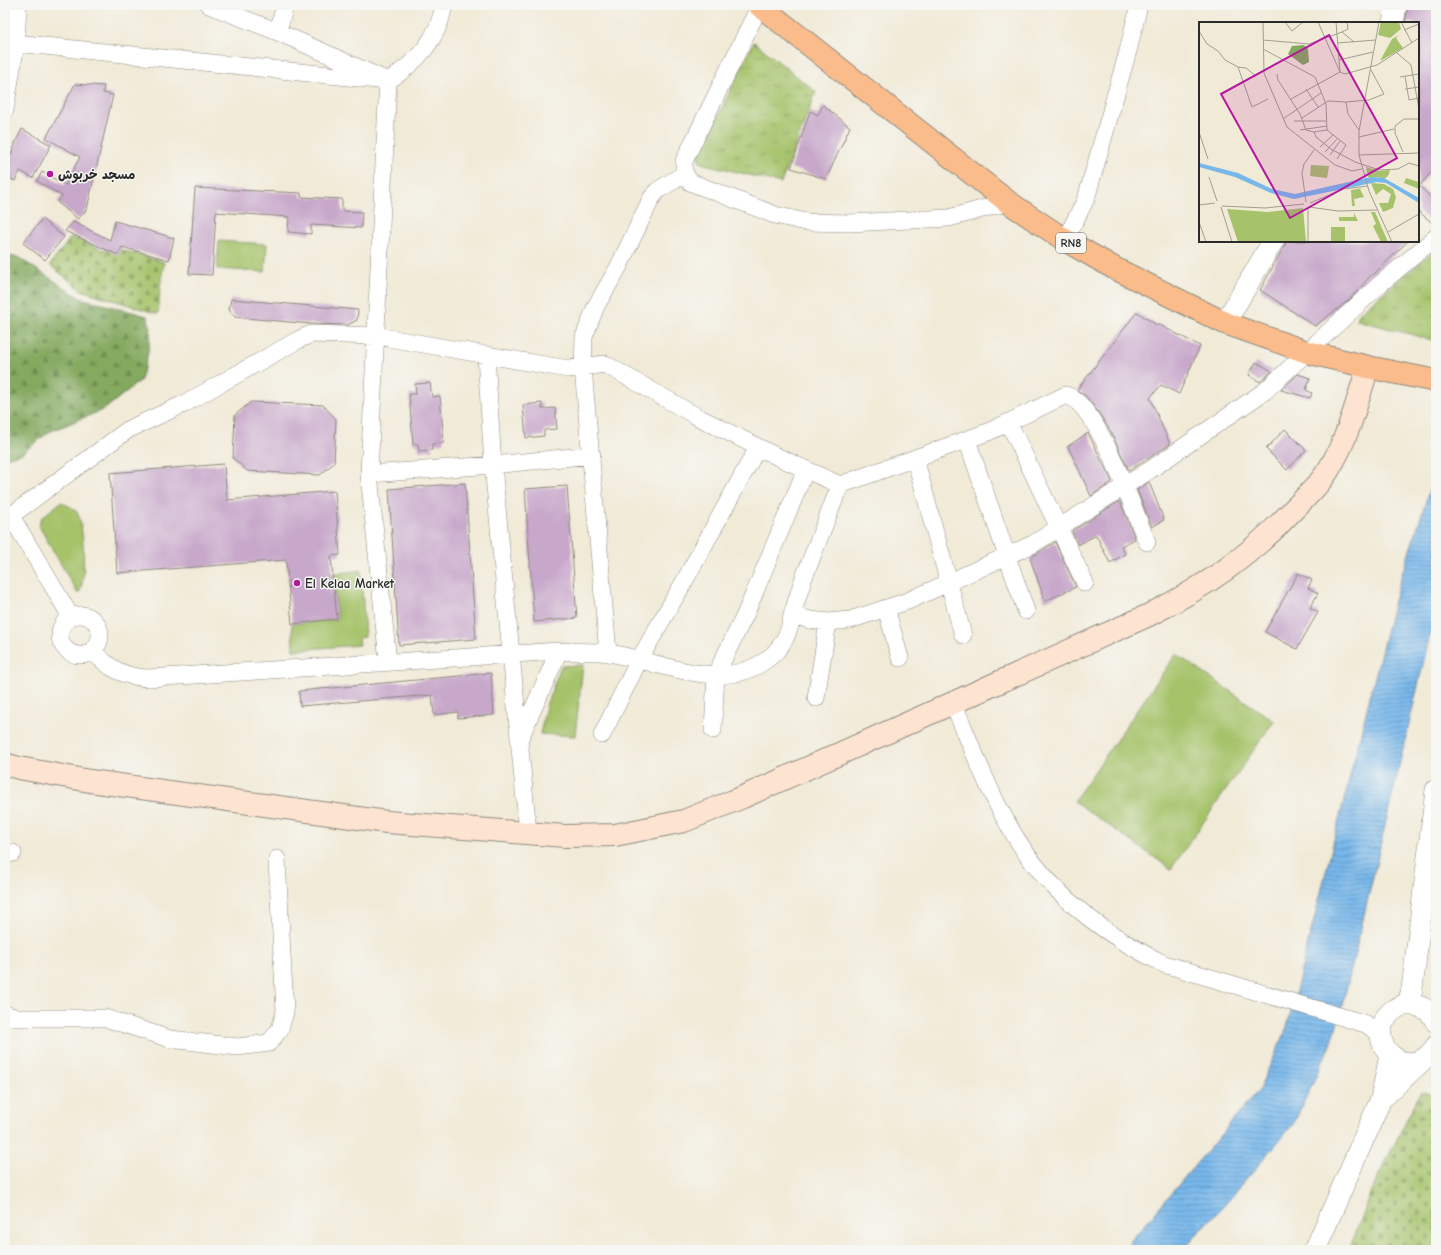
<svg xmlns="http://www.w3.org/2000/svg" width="1441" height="1255" viewBox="0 0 1441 1255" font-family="'Comic Neue','Playpen Sans Arabic',sans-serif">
	<defs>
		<pattern id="forest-firs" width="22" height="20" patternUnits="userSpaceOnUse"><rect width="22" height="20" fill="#84a95f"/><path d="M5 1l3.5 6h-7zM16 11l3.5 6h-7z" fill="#6c8a4f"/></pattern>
		<pattern id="cemetery-stones" width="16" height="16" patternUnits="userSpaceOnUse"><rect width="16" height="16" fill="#a6c36b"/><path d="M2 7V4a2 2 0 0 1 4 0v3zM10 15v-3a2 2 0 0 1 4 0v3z" fill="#879f58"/></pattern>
		<pattern id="park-tufts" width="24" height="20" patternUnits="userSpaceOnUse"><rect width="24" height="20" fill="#a6c36b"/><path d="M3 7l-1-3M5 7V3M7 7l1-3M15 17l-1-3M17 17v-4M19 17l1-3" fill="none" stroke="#879f58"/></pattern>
		<pattern id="water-rules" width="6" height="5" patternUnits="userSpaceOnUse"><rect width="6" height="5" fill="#77b7eb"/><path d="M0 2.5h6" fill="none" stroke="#6295bf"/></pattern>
	</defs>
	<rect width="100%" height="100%" fill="#f6f6f2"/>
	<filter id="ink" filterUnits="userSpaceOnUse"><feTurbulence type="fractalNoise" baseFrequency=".025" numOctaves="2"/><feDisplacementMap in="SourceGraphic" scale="8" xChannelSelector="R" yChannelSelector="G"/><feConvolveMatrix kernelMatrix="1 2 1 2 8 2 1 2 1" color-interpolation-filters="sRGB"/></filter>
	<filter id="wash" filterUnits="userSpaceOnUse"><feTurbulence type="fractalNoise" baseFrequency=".012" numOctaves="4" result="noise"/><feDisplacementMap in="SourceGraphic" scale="16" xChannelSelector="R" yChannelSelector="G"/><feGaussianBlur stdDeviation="0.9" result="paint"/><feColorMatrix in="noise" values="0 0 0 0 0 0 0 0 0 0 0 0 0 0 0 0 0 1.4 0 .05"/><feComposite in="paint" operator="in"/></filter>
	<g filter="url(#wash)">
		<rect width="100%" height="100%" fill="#f1ead7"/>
		<!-- grass -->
		<path fill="#a6c36b" stroke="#68774b" d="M219,241l48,3 -2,28 -48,-3z
			M61,502c5,3 12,5 16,10 7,10 10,75 1,82l-39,-68 2,-8z
			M361,570l4,67 -6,1 1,7 -67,5 -1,-26 45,-5 -4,-45z
			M1176,654l98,67 -103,148 -97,-68z
			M583,665l-8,71 -35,-2 6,-28 15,-40z"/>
		<!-- forest -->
		<path fill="url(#forest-firs)" stroke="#586a45" d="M5,256l13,1 62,41 67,18 4,12 -3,25 -7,27 -36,29 -56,23 -28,22 -16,4z"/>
		<!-- cemetery -->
		<path fill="url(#cemetery-stones)" stroke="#68774b" d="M71,237l32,13 6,-4 55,16 -4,25 -2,27 -77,-24 -31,-25z
			M1421,1091l15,5v154h-87l27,-69z"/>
		<!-- park -->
		<path fill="url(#park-tufts)" stroke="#68774b" d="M754,42l62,50 -35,91 -80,-20 -3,-6z
			M1436,249v92l-79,-21 2,-7z"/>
		<!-- water -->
		<path fill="url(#water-rules)" stroke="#51718b" d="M1436,470v139l-88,374 -15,56 -39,84 -65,77 -47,50h-59l135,-159 28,-60 110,-438z"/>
		<g id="blocks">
			<!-- building -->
			<path fill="#c7a7ca" d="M1408,5h28v162l-17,19 17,16v24l-18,-15v-188h-13z
				M75,84l29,2 -1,7 10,2 -26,114 -9,10 -21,-17 5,-6 -25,-15 5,-9 23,13 15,-28 -34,-19z
				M823,105l27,22 -24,52 -35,-11 19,-57 8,4z
				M22,129l29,16 -18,33 -13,-7 -5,10 -10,-5v-4l11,-31z
				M195,188l106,5v4l41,2v12l20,1 -1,16 -50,-3v9l-23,-2 1,-15 -73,-5 -4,63 -23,-1z
				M42,219l22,18 -19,23 -22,-17z
				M115,221l59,17 -5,22 -47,-13 -4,8 -53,-24 8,-9 37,18z
				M1287,241h121l-35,34 -1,-1 -23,26 -34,26 -55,-36z
				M231,299l127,11 -1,10 -9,5 -37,-1 -76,-7 -6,-7z
				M1137,312l21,14v-2l42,22 -21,48 -18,-9 -11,13 20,46 -41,27 -18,-39 -13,-20 -12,-16 -9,-6z
				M1256,362l16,9 -12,11 -11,-7z
				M1298,374l12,4 -4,12 6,3 -2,5 -29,-8z
				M430,383l2,14 8,-1 4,47 -12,1v6l-13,1 -1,-7h-5l-4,-50h7l-1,-10z
				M251,402l72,3 13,14 -2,44 -14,12 -73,-4 -14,-13 2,-43z
				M542,403v6l13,-1 2,21 -13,1v6l-18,2 -3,-33z
				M1285,429l21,21 -19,20 -21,-21z
				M1088,433l24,49 -21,14 -23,-50z
				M224,464l3,36 108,-9 5,64 -9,1 6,63 -45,5 -6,-64 -169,13 -7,-100z
				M1149,482l15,38 -12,7 -15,-37z
				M465,483l11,156 -77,6 -10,-156z
				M567,486l10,132 -43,4 -9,-133z
				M1120,501l15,38 -14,7 4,8 -15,9 -14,-28 -18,10 -6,-14z
				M1055,542l21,45 -31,14 -15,-43z
				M1298,573l14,7 -4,8 10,5 -8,15 8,4 -21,37 -32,-17z
				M491,673l3,42 -36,3v-6l-24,3 -2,-20 -132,11 -1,-15z"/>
		</g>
	</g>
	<g filter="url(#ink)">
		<use href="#blocks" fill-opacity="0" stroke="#8e8a81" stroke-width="1"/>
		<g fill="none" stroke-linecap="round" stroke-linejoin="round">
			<!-- minor casing -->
			<g stroke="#8e8a81" stroke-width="18">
				<path id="minor" d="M209,5l69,27 110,49 -19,393 19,188
					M760,5l-76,156v11l6,10 85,33 31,7 43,1 100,-5 59,-16
					M278,32l7,-27
					M5,42l383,39c29,-19 50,-41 56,-76
					M5,110l11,-66 2,-39
					M1065,240l21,-41 42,-148 11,-46
					M486,356l7,109 35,367
					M1009,423l76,160
					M967,440l59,171
					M915,458l48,177
					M369,474l124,-9 99,-10
					M11,516l60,101
					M5,520l124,-91 55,-25 114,-64 13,-6 66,2 191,33 37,-5 91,52 80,40 64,29 148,-53 78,-37c31,8 68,116 81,147
					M886,608l14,50
					M792,615l11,-35 37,-95
					M60 635a20 20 0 1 1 40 0a20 20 0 1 1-40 0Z
					M92,650c17,19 32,27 57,28l410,-27c16,1 33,0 49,2 51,7 116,43 162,4 13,-11 20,-25 22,-42l18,5 18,2 22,-2 58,-19 125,-57 117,-74 115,-79 114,-106 57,-48
					M608,653l-25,-285 1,-31 12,-31 22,-38 33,-69 6,-8 27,-17
					M816,698l12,-76
					M953,703c23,53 43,110 78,157 35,46 82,79 133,104l202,60 15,11
					M713,730l3,-56 30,-61 60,-144
					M602,735l37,-75 46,-80 73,-133
					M520,738l39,-87
					M5,855l8,-2
					M5,1014l12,4h88l65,21 68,8 31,-4 11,-14 5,-17 -8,-153"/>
			</g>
			<!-- tertiary casing -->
			<g stroke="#8e8a81" stroke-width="22">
				<path id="tertiary" d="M1393,23l3,-18
					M1225,323l48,-82
					M1408,1005l4,-16 24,-199
					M1436,1022c-4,-10 -13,-16 -24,-17 -8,-1 -16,2 -22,8 -30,28 20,75 46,33
					M1381,1099l43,-40
					M1315,1250l66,-151 9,-44"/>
			</g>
			<!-- secondary casing -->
			<g stroke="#8e8a81" stroke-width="24">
				<path id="secondary" d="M5,764l14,4 71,13 297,41 178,14 50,-1 69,-14 59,-24 406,-182c59,-30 100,-58 146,-107 12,-12 26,-25 34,-39 19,-31 28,-67 39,-102"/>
			</g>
			<!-- primary casing -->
			<g stroke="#8e8a81" stroke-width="24">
				<path id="primary" d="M759,5l249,197 57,38 49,28 111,55 82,29 61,15 68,14"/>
			</g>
			<!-- minor -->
			<use href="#minor" stroke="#fff" stroke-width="17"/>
			<!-- tertiary -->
			<use href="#tertiary" stroke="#fff" stroke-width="21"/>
			<!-- secondary -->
			<use href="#secondary" stroke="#fde4d1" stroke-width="22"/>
			<!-- primary -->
			<use href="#primary" stroke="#fabc8b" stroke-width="22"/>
		</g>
	</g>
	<!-- markers -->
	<g fill="#b5179e" stroke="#f6f6f2" stroke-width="1.5">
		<circle cx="50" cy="174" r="4"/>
		<circle cx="297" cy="583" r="4"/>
	</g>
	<g text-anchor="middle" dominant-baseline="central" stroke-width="3" stroke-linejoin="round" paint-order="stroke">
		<!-- shield labels -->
		<rect fill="#f6f6f2" stroke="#686867" stroke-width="1" x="1056" y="233" width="30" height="20" rx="3"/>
		<g font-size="12" font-weight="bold" fill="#2b2b2b">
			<text x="1071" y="243">RN8</text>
		</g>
		<!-- poi labels -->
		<g font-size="13" font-weight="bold" fill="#2b2b2b" stroke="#f6f6f2" text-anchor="start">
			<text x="58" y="174">مسجد خربوش</text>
			<text x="305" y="583">El Kelaa Market</text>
		</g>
	</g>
	<!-- overview -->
	<g transform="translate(1199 22)">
		<rect width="220" height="220" fill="#f1ead7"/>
		<path d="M112,143l18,1 -2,12 -17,-2zM155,191l4,8h-19v-4h15z" fill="#a6c36b"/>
		<path d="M105,23l4,4 1,13 -6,3 -15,-11 4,-8z" fill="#84a95f"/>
		<path d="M104,186l3,34h-68l-11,-33 41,3z" fill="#a6c36b"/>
		<path d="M182,0h18l2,7 -11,9 -12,-3zM200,13l-3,3 7,10 -23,13 12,-22zM167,145l13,4 11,-1 -1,4 -3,4 -18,-1zM172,161l13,1 9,5 3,8 -3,11 -10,4 -4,-9h9l3,-9 -8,-5 -7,6zM172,190h4l13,30h-7l-8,-16 3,-2z" fill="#a6c36b"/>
		<path d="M207,156l13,4v7l-15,-6zM164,166l-3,1 4,8 -10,2 1,7h-3l-1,-16zM132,205h14v15h-14z" fill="#a6c36b"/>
		<path d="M0,141l39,10 34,16 23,5 76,-17 13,1 35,20v5l-33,-20 -9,-1 -83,17 -23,-6 -36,-16 -36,-10z" fill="#77b7eb"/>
		<path fill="none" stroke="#a29e92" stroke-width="1" d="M64,0l1,51 23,54 48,38 17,6 10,-2M86,0l7,9 11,-9M119,0l22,50 5,2 32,-9 42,-27M180,0l-20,109v24l10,36 23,51M202,0l11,21M205,8l15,-6M0,9l8,13 11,7 7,9 13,7 14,40 16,-8M143,10l6,-3 -1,-7M64,18l46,4 33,-12 12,10M138,21l39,-3M64,27l52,28 11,27 1,26 19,15 -9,14M198,31l14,12 8,44M140,38l34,-8M39,45l8,1 10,8M78,52l1,6 22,34 6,16 8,2 2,5 15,12 24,13 24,8 19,-1 11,-6 10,3M206,54l4,24 10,-2M201,55l19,-3M107,67l12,18M206,67l14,-2M92,77l49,-27 -4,-50M103,96l26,-17 18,1M84,97l38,-26M95,99h32M101,108l27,-4M160,108l-11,-16 -2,-12 23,-2 15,-6 -13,-24M0,110l9,27M115,110l13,-2M160,115l35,-8M121,125l13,-12M126,130l12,-13M204,130l-8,-19v-7l9,-7h15M131,133l10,-14M160,133l60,-2M10,155l8,24M107,180l-4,-29 2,-9 10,-14M111,181l34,-14 23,-3M0,183l16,-2M23,184l43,2 39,-4M22,185l11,35M109,185v35M110,185l29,4 39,-1M0,200l7,20M189,210l31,-18"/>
		<path fill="#b5179e" fill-opacity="0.15" stroke="#b5179e" stroke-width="2" d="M130,13l68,123 -107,60 -69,-124z"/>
		<rect width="220" height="220" fill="none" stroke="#2b2b2b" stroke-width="2"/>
	</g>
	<!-- margin -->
	<rect width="1441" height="1255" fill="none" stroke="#f6f6f2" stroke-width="20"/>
</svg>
